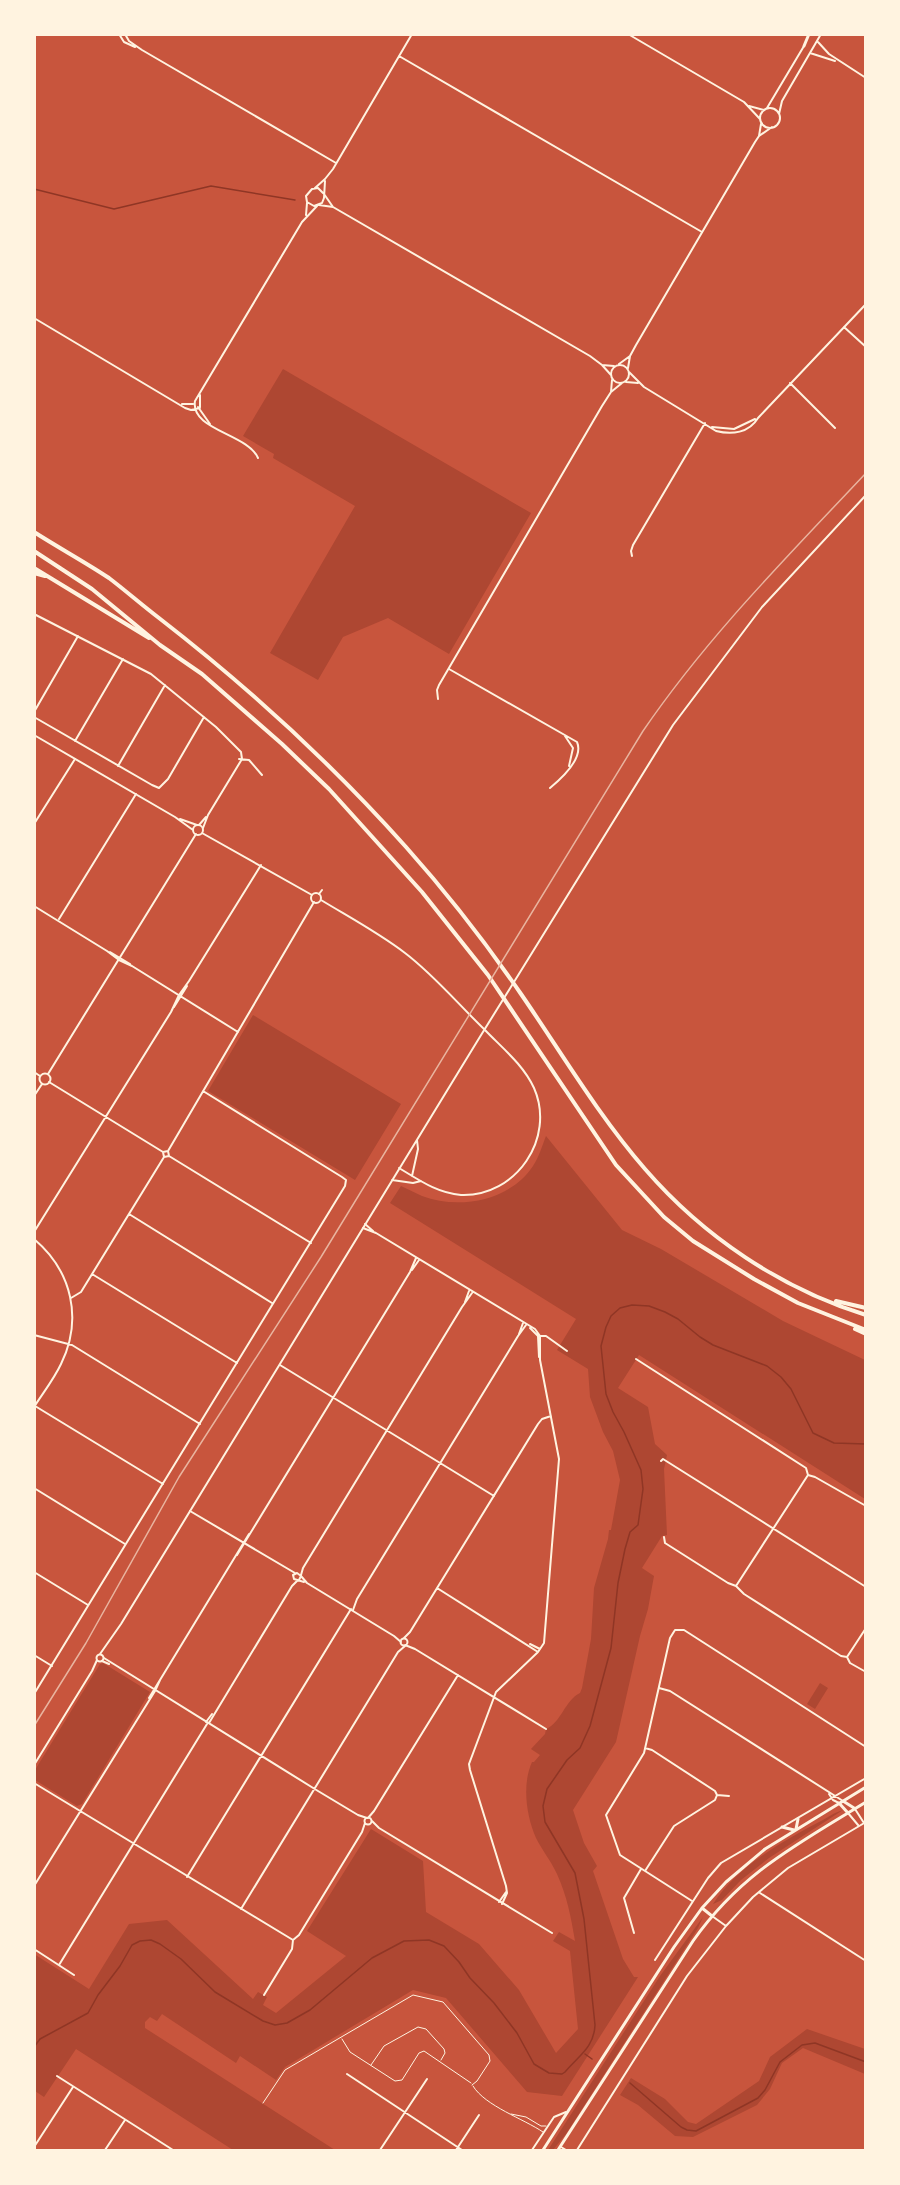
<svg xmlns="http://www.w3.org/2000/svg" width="900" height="2185" viewBox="0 0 900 2185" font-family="'IBM Plex Sans',sans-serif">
	<rect width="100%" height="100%" fill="#c8553d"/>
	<!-- green -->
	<path fill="#ae4732" d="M283,369l248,144 -82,141 -61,-36 -45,19 -25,43 -48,-27 85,-147 -82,-48 1,-4 -31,-18z
		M253,1015l148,89 -46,76 -147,-89z
		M546,1136l76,94 39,19 122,72 82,39v139l-226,-144 -21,33 30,19 7,37 12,11 -3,14 3,66 -5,1 -20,32 12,8 -6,33 -8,27 -24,106 -43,68 11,33 13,23 -4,5 30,88 11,18h4l-76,119 -35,-4 -81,-94 -33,-8 -128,77 -9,13 -36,-24 -4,7 -74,-49 -5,7 -7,-4 -5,5v6l190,122h-102l-157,-101 -32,48 -9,-6 -1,-137 55,35 40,-65 38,-4 86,79 5,-7 9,5 -4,8 13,8 70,-57 -39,-25 64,-102 52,32 3,51 53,32 40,46 37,63 22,-24 -8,-78 -17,-10 6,-9 16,9c-4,-24 -8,-45 -18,-67 -6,-13 -15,-24 -21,-36 -10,-23 -14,-54 -4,-76h2l6,-7 -9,-6 14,-15 1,-5c15,-6 19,-29 34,-36l2,-5 9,-49 3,-51 14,-49 1,-9h2l9,-50 -7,-29 -10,-19 -13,-35 -2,-28 -31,-19 19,-31 -186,-116 11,-17c7,3 14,7 21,10 37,14 88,5 111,-30 6,-9 9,-20 13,-30z
		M103,1663l47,29 -68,112 -5,2 -42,-26v-10l65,-106z
		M820,1683l8,5 -13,21 -8,-5z
		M843,1810l-74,48 -28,22 -19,20 -9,4c24,-37 68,-62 106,-82 8,-4 16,-10 24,-12z
		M703,1917l-5,11 -132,206 -13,16h-5l112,-174z
		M807,2029l58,20v25l-62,-26 -21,15 -12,26 -13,16 -64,32 -18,-1 -37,-31 -18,-10 11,-17 34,21 23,23 8,2 63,-43 11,-24z"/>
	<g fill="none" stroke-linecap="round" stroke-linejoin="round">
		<!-- stream -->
		<path stroke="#8f3625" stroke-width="1.5" d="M34,189l80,20 97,-23 84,14
			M34,2047l6,-8 48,-26 10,-18 22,-29 12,-21 8,-4 11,-1 9,4 21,15 34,33 48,29 12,4 12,-2 23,-13 62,-52 32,-17 25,-1 15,6 15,16 11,16 24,25 23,30 17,31 15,9 13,1 3,-2c13,-16 29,-24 30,-47l-11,-106 -9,-46 -30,-51 -2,-16 4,-17 20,-29 13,-12 10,-22 21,-78 7,-65 7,-34 5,-17 8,-7 5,-36 -2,-19 -17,-38 -11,-20 -7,-18 -5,-48 5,-19 5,-11 9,-8 12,-3 17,1 16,6 13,7 22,18 13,8 54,21 14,11 10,12 22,44 21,10 32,1
			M585,2054l7,5
			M630,2083l51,44 6,3 9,1 62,-33 7,-8 15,-28 22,-17 13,-2 51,19"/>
		<!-- service -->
		<path stroke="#fff3e0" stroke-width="1" d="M342,2039l8,13 45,29 7,-1 17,-27 5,-2 47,32
			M371,2065l13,-19 34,-19 8,2 18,20 1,4 -4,7
			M473,2086c12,20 51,33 70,46
			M263,2103l22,-33 128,-75 30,7 46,53 1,6 -13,20 -5,4
			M511,2114l15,3 15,9h5"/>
		<!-- minor -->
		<path stroke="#fff3e0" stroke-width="2" d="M119,34l5,8 11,5
			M125,34l4,7 13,9 194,113
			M628,34l116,68 16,17
			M818,42l11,12 37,24
			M810,53l25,8
			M399,56l303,176
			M749,106l15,4
			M767,108l37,-62
			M760 118a10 10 0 1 1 20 0a10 10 0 1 1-20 0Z
			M779,114l3,-13 39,-67
			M759,136l2,-12
			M315,188l10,-9 8,-10 79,-135
			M323,193l-5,-5 -6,1 -6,7 1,6 7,4 8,-3 2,-5 1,-17
			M324,194l9,13
			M319,205l14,2 257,149 12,9 9,10
			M306,215l1,-12
			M34,318l151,90 6,2 9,-2
			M844,327l22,20
			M619,364l11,-8 6,-11 119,-203 4,-6 13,-9
			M611 374a9 9 0 1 1 18 0a9 9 0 1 1-18 0Z
			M602,365l12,1
			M628,368l2,-12
			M629,372l15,15 72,44c16,4 33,2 42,-13l108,-114
			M626,382l12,1
			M790,383l45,45
			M611,392l1,-12
			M182,404h11
			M198,407l12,17
			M200,407v-12
			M712,427l22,2 21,-10
			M258,458c-10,-24 -68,-28 -63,-57l107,-179 15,-16
			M632,556l-1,-5 2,-6 72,-122
			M34,614l117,60 65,53 25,25 1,7 -34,56 -5,13
			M449,669l128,73c7,16 -15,36 -27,46
			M438,699l-1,-9 2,-5 163,-279 9,-14 11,-9
			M34,712l44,-76
			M34,717l118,68 7,3 9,-9 36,-62
			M565,736l8,12 -4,18
			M75,741l48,-82
			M239,759l10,1 13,15
			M118,766l47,-81
			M34,824l41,-65
			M199,825l7,-8
			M319,894l3,-4
			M34,906l73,45 12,9 13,6 106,66
			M59,919l77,-125
			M110,952l20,12
			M174,1007l13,-21
			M34,1072l6,4
			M49,1082l114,70 5,-1 1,5 -5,1 -1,-5
			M168,1151l146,-249
			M169,1156l142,87
			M129,1214l143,89
			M365,1224l8,7
			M363,1228l13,5 159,96 5,7v24l19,99 -15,184 -6,9 -42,40 -27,72 1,6 36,116 1,7 -5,11
			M34,1232l137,-220 8,-17 10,-14 72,-116
			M34,1239c38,32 49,80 27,125 -7,15 -18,29 -27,43
			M412,1270l7,-10
			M92,1274l145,89
			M71,1298l10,-6 83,-135
			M465,1302l4,-11
			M530,1328l8,8h8l21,15
			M519,1334l4,-11
			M34,1335l38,10 128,79
			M538,1336l1,21
			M636,1359l170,109 2,7 7,2 51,29
			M280,1365l214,131
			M35,1406l128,78
			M661,1461l2,-2 203,128
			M34,1488l91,56
			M190,1511l105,62
			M664,1537l1,6 63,40 8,3 8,8 97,62 6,1 3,6 16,9
			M237,1555l173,-283 6,-14
			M34,1572l54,33
			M301,1575l2,-7 159,-261 10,-14
			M301,1576l6,7 87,53 7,6
			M299,1580l2,-4 -4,-3 -4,2 1,4 10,3
			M736,1586l72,-111
			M437,1588l101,64
			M353,1610l4,-11 161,-263 8,-11
			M404,1638l6,-6 128,-208 4,-5 9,-3
			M400.5 1642a3.5 3.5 0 1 1 7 0a3.5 3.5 0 1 1-7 0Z
			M530,1644l10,5
			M405,1645l10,4 131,80
			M34,1655l18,11
			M847,1657l19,-29
			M104,1658l214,133 40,24 9,3
			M102,1661l7,3
			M659,1688l11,3 173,110
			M34,1694l311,-508 1,-6 -4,-3 -139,-86
			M149,1698l100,-164
			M206,1722l6,-8
			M209,1723l83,-137 5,-5
			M34,1783l259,157
			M829,1794l4,6 6,3
			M717,1795l12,1
			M855,1809l9,14
			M848,1813l10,12
			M364.5 1821a3.5 3.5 0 1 1 7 0a3.5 3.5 0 1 1-7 0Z
			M368,1818l6,-7 84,-136
			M372,1821l7,7 173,105
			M645,1871l29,-45 41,-26 2,-5 -2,-4 -63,-41 -7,-2
			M187,1877l164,-268
			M34,1886l121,-195 5,-11
			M760,1893l106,68
			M692,1901l-72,-46 -14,-40 38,-62 26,-115 5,-8h9l182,117
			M499,1902l7,-10
			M241,1909l157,-257 7,-6
			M712,1916l14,10
			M634,1933l-10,-35 17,-29
			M34,1949l40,26
			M655,1960l53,-82 13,-15 145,-85
			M59,1965l148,-241
			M264,1995l28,-46 1,-9 6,-5 63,-103 3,-9
			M347,2074l115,76
			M57,2076l116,74
			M34,2147l39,-60
			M561,2147l5,3
			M105,2150l20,-30
			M380,2150l47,-71
			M456,2150l23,-35
			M532,2150l22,-33 12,-5
			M577,2150l110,-174 39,-50 27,-29 35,-29 78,-46"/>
		<!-- tertiary -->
		<path stroke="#fff3e0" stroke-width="2" d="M34,735l141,82 18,13
			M180,819l17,6
			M193 830a5 5 0 1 1 10 0a5 5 0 1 1-10 0Z
			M202,833l110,62
			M311 898a5 5 0 1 1 10 0a5 5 0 1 1-10 0Z
			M321,900c28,17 58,33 84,53 29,22 53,51 79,76 17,18 39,35 50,59 22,50 -18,109 -73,107 -24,-2 -42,-15 -62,-27
			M39.5 1079a5.5 5.5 0 1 1 11 0a5.5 5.5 0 1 1-11 0Z
			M48,1074l148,-240
			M34,1096l8,-12
			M412,1176l6,-27 -1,-9
			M392,1180l21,3 8,-2
			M100,1654l21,-30 357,-584 195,-315 89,-118 104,-112
			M96.5 1658a3.5 3.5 0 1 1 7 0a3.5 3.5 0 1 1-7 0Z
			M34,1765l58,-94 5,-11"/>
		<!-- primary -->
		<path stroke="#fff3e0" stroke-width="3" d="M804,46l5,-12"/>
		<!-- trunk -->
		<path stroke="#fff3e0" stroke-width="3" d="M843,1801l11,7
			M839,1803l9,10
			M782,1827l12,3
			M796,1829l2,-10
			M702,1908l10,8
			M543,2150l131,-203 28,-39 24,-26 39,-33 101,-62
			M558,2150l135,-209c48,-68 103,-96 173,-139"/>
		<!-- motorway -->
		<path stroke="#fff3e0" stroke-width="4" d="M34,532c25,16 51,30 75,46 17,13 33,27 50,40 89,69 172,145 247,229 41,46 80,96 115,147 40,58 77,121 124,175 58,67 136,120 221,146
			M34,551l58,38 68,56 42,29 80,70 47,45 93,103 66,83 128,190 48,52 29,24 61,38 44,24 68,27
			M34,568l115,70
			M34,573l11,3
			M836,1301l30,7
			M855,1329l11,5"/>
		<!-- rail -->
		<path stroke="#e9b49f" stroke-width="1.5" d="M34,1726l52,-83 93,-166 142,-220 322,-526c65,-95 145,-175 223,-258"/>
	</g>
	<!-- border -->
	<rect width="900" height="2185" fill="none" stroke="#fff3e0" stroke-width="72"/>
</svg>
